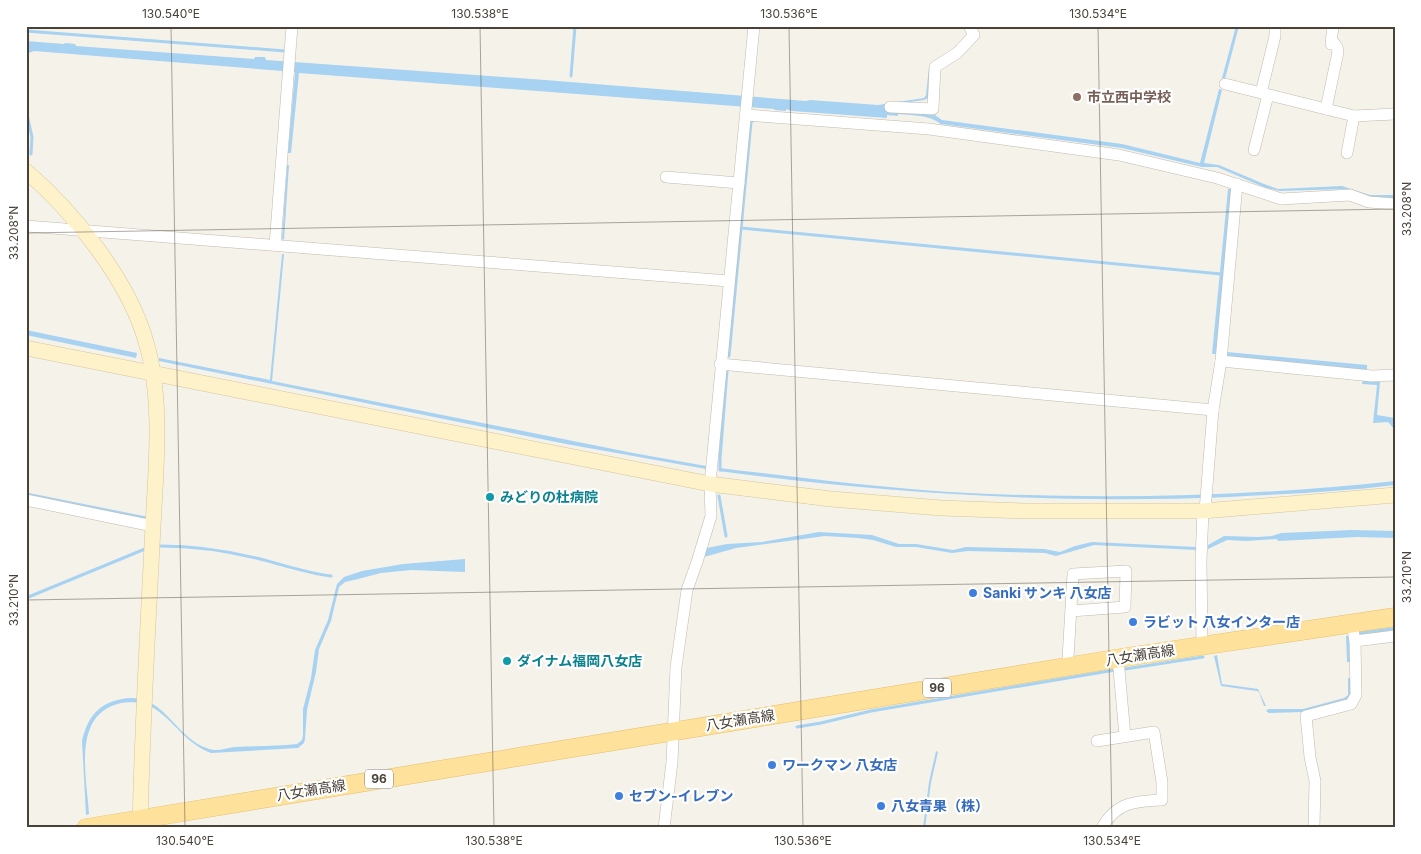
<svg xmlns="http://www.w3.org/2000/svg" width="1421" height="854" font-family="Inter,'Noto Sans JP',sans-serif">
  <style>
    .water { fill: #a8d2f1 }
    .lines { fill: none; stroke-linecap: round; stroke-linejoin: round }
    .stream { stroke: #a8d2f1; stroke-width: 3 }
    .street-casing { stroke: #c1baad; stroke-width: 12 }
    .secondary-casing { stroke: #d4c69a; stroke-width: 16 }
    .primary-casing { stroke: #e4bf69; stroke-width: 19 }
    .street { stroke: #fff; stroke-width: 11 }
    .secondary { stroke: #fef2cb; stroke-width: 15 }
    .primary { stroke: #fee29b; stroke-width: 18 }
    .ticks { fill: none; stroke: #494238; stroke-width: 1; stroke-opacity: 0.45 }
    .education-dot { fill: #8d6e63; stroke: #fff; stroke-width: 2 }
    .culture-dot { fill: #0f9aa8; stroke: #fff; stroke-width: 2 }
    .shop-dot { fill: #3f7fe0; stroke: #fff; stroke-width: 2 }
    .labels { text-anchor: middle; stroke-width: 4.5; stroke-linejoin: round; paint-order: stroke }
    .shield { fill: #fff; stroke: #807b74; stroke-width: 1 }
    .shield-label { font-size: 12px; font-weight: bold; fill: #494238 }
    .education-label { font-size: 14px; font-weight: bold; fill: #785e54; stroke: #fff; text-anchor: start }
    .culture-label { font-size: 14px; font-weight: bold; fill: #0d838f; stroke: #fff; text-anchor: start }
    .shop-label { font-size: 14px; font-weight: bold; fill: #366cbe; stroke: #fff; text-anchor: start }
    .street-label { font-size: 14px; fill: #494238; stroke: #fff }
    .neatline { fill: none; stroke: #494238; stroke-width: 2 }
    .ticks-label { font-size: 12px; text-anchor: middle; fill: #494238 }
  </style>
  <rect width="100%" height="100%" fill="#f5f2ea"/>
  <!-- water -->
  <g class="water">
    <polygon points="1236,26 1239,26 1225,79 1222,78"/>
    <path d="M968 35 970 36 955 52 936 62 931 68 928 98 924 100 889 105 888 109 932 113 942 120 1122 144 1200 163 1219 89 1222 90 1204 163 1219 165 1264 184 1278 189 1342 186 1370 195H1395V198L1366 197 1347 189 1280 191 1266 188 1217 167H1202L1122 148 941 124C927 114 915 116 898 114V116L887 115V118L792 111 786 109V111L775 110 774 109 299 73 291 153H288L295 72 34 51 26 54V41L64 44 65 43 75 44 76 46 254 59 255 57H265L266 60 545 80 806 101 810 100 878 105 924 98 926 95 929 67 935 60 954 49Z"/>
    <polygon points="287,165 289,165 284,240 282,239"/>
    <polygon points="1228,189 1231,189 1216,354 1212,354"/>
    <polygon points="282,254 284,254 272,381 633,453 706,466 706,469 566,444 159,361 159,358 270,380"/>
    <polygon points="26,330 137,353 136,358 26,335"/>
    <polygon points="1227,352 1367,365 1367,370 1227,356"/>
    <polygon points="1363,380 1380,382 1377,415 1395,418 1395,430 1388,422 1373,423 1377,385 1362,384"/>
    <path d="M719 468C796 477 872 487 949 492 1098 500 1247 497 1395 481V485C1340 492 1284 494 1229 497 1057 504 889 494 719 471Z"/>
    <polygon points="1352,530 1395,531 1395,538 1357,537 1278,541 1277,539 1247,541 1227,540 1208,549 1208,545 1224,536 1258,537 1272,536 1281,533"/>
    <polygon points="819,532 872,535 899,544 916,544 953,550 966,547 1044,549 1060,552 1075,546 1092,542 1196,547 1196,550 1094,545 1056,556 1045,553 968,551 952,553 916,547 896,547 873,540 858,538 825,536 736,548 704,557 707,548 727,544 762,542"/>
    <path d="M465 559V572L411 570 381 573 358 579 345 582 339 587 331 621 319 649 316 672 307 710 305 739 304 743 298 748 211 753C187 744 177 725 158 711 147 703 134 701 121 703 71 714 87 777 89 814L86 815 82 741C86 724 93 709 111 702 163 683 171 737 209 749 218 752 226 748 235 747 256 746 277 746 297 744L302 740 303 735V709L311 678 315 650 328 620 337 584 344 577 362 571 403 564Z"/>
    <polygon points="1395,627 1395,630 1349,637 1350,662 1347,662 1346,636 1358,632"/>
    <polygon points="1217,655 1222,684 1258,689 1266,706 1264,706 1259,692 1257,691 1221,686 1214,656"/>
    <polygon points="1348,678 1351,678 1351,694 1347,700 1302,712 1269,713 1266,711 1268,709 1303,709 1344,698 1348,695"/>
    <polygon points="936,751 938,752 931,783 925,828 923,828 929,782"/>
  </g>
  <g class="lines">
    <!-- stream -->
    <g class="stream">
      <polyline points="26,31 285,51"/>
      <polyline points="571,76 575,26"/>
      <polyline points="26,110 32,137 31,154"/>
      <polyline points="741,228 1221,274"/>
      <polyline points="729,356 751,122 754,120"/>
      <polyline points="722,470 720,470 720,459 727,371 729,369"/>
      <polyline points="26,494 146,518"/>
      <polyline points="719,496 726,536"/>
      <path d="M161 546C194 546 228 551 260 559 284 565 306 573 331 576"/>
      <polyline points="26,598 145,549"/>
      <polyline points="1125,669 1203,657"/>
      <polyline points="797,727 821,723 871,711 1115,670"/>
    </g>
    <defs>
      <g id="street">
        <polyline points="1331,44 1333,26"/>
        <polyline points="1225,84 1354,116 1395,114"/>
        <polyline points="1261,93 1275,36 1275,26"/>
        <polyline points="890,107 933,109 935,67 957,53 974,35 969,26"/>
        <polyline points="1326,109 1338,52 1337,47 1331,39"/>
        <polyline points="746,115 929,129 1119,155 1217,178 1281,199 1350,195 1369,202 1395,204"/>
        <polyline points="1254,150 1268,95"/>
        <polyline points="1347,153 1354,116"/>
        <polyline points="666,177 739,183"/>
        <polyline points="26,226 729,281"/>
        <polyline points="275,245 292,26"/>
        <polyline points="1221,361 1372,376 1395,375"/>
        <polyline points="720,364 1213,410"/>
        <polyline points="26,500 153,526"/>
        <polyline points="1205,511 1213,410 1221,361 1237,184"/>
        <polyline points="1355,641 1395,636"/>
        <polyline points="1202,645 1201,561 1203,511"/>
        <polyline points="1118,659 1125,736"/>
        <polyline points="1068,667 1068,658 1073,574 1126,571 1125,607 1071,611"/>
        <path d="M1097 741 1154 732 1162 782V800C1136 801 1116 802 1102 828"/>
        <polyline points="664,828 672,762 676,667 687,590 697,562 711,516 710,484 754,26"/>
        <polyline points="1314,828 1315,781 1310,757 1306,716 1351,704 1356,695 1355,641 1352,624"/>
      </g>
      <g id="secondary">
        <path d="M26 171C74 212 129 281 146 342 163 398 156 468 153 526 148 626 142 727 140 828"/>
        <polyline points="26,348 710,484 831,499 941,508 1026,511 1203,511 1395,495"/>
      </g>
      <polyline id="primary" points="86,828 1120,658 1395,617"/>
    </defs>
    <!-- street casing -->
    <use href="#street" class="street-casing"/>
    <!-- secondary casing -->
    <use href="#secondary" class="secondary-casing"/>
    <!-- primary casing -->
    <use href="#primary" class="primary-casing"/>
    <!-- street -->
    <use href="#street" class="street"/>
    <!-- secondary -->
    <use href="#secondary" class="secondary"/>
    <!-- primary -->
    <use href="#primary" class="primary"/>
  </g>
  <!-- ticks -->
  <path class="ticks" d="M171 26 185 828M480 26 494 828M789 26 803 828M1098 26 1112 828M26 233 1395 209M26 600 1395 577"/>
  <!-- markers -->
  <circle class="education-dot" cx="1077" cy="97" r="5"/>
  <g class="culture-dot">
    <circle cx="490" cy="497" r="5"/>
    <circle cx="507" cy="661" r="5"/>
  </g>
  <g class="shop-dot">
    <circle cx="973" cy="593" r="5"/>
    <circle cx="1133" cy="622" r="5"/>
    <circle cx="772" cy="765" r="5"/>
    <circle cx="619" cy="796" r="5"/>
    <circle cx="881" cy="806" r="5"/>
  </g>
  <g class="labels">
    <!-- shield labels -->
    <g class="shield">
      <rect x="923" y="678.5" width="28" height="19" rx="4"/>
      <rect x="365" y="769.5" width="28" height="19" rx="4"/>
    </g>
    <g class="shield-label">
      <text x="937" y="692">96</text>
      <text x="379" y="783">96</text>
    </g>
    <!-- education labels -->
    <g class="education-label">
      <text x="1087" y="102">市立西中学校</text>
    </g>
    <!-- culture labels -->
    <g class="culture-label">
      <text x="500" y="502">みどりの杜病院</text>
      <text x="517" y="666">ダイナム福岡八女店</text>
    </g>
    <!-- shop labels -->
    <g class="shop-label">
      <text x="983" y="598">Sanki サンキ 八女店</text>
      <text x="1143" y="627">ラビット 八女インター店</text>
      <text x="782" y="770">ワークマン 八女店</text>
      <text x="629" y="801">セブン-イレブン</text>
      <text x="891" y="811">八女青果（株）</text>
    </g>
    <!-- street labels -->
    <g class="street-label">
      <text transform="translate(1140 655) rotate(-9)" y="5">八女瀬高線</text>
      <text transform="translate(740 720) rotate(-9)" y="5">八女瀬高線</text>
      <text transform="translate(311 790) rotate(-9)" y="5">八女瀬高線</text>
    </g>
  </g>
  <!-- border -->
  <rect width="1421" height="854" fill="none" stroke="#ffffff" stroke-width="55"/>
  <rect x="28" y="28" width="1366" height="798" class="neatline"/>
  <g class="ticks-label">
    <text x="171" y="18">130.540°E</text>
    <text x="480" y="18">130.538°E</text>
    <text x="789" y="18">130.536°E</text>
    <text x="1098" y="18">130.534°E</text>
    <text transform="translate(1407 209) rotate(-90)" y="4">33.208°N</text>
    <text transform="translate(14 233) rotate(-90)" y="4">33.208°N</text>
    <text transform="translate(1407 577) rotate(-90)" y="4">33.210°N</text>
    <text transform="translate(14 600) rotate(-90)" y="4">33.210°N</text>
    <text x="185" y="845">130.540°E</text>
    <text x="494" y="845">130.538°E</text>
    <text x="803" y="845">130.536°E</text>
    <text x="1112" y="845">130.534°E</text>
  </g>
</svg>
